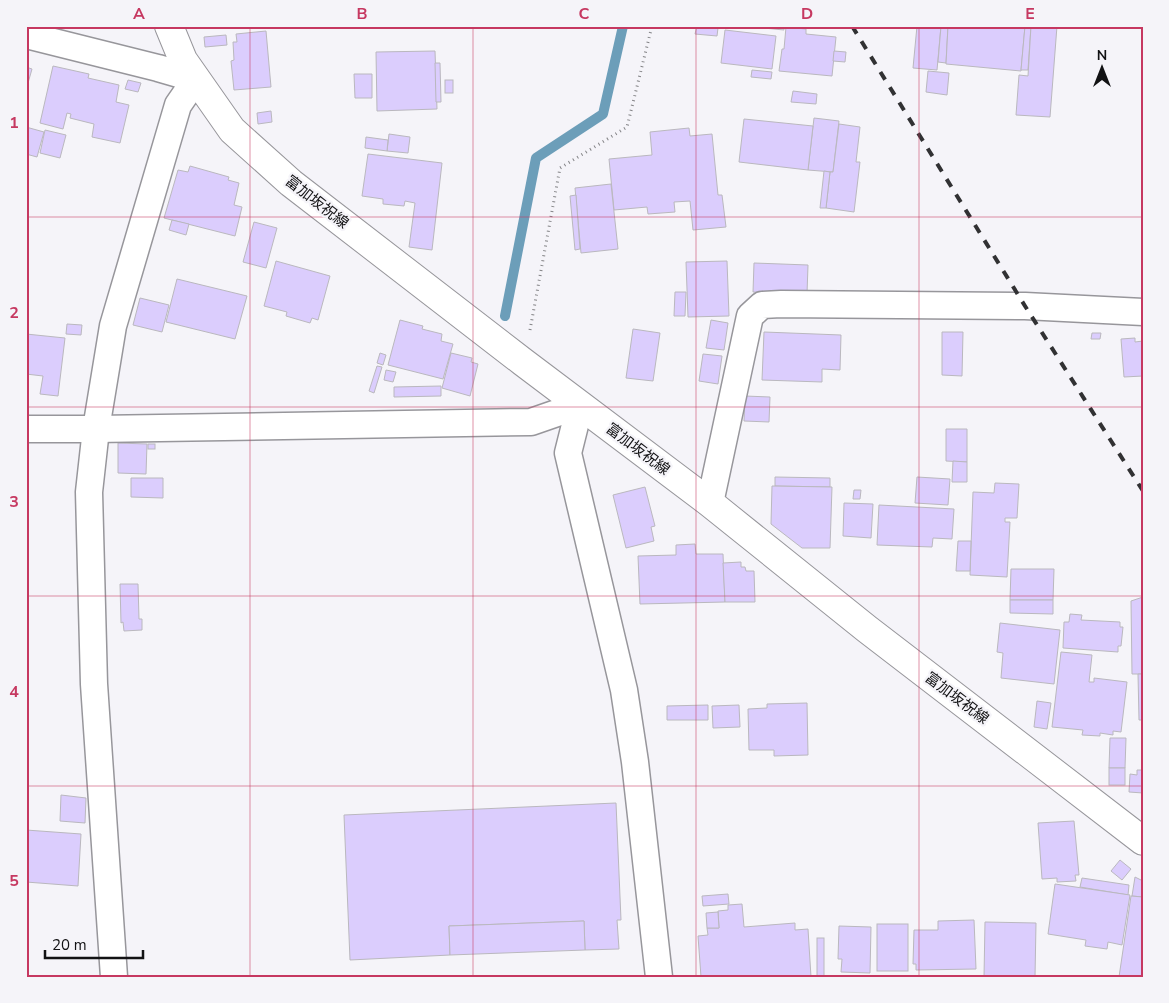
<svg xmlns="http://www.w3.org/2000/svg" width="1169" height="1003" font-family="'Nunito Sans','Noto Sans JP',sans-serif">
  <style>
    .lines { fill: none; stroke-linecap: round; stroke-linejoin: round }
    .stream { stroke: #6c9eb9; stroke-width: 10 }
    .building { fill: #dbcdfd; stroke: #bab8be }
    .minor-casing { stroke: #97969b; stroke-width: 29 }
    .secondary-casing { stroke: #97969b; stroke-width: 30 }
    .path { stroke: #848487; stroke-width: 3; stroke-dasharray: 1 4; stroke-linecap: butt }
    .minor { stroke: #fff; stroke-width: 26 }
    .secondary { stroke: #fff; stroke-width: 28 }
    .rail { stroke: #313133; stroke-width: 4; stroke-dasharray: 9 9; stroke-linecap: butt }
    .grid { fill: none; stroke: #c63861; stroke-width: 1; stroke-opacity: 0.55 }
    .labels { text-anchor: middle; stroke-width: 4.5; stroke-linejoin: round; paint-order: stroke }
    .street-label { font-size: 15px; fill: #121214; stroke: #f5f4f9 }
    .neatline { fill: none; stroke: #c63861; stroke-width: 2 }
    .grid-label { font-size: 16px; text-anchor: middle; font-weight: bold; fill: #c63861 }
  </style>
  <rect width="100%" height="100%" fill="#f5f4f9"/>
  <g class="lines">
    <!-- stream -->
    <polyline class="stream" points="505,316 536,158 603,114 623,26"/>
  </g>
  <!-- building -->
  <g class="building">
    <polygon points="697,26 718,28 717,36 695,34"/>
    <polygon points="743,26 784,26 784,30"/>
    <polygon points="917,26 941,26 937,70 913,68"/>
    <polygon points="941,26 948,26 946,63 938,62"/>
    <polygon points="948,26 1025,26 1021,71 946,64"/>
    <polygon points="1025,26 1031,26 1028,70 1021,70"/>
    <polygon points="1031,26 1057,26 1050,117 1016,115 1019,75 1028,76"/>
    <polygon points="786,27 806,29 806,34 836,37 832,76 779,71 782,49 784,49"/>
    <polygon points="725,30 776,36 772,69 721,63"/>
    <polygon points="266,31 271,87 234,90 231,61 234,60 233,42 237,42 236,34"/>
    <polygon points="226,35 227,45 205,47 204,37"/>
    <polygon points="435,51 437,109 377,111 376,52"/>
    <polygon points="834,51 846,52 845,62 833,61"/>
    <polygon points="435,63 440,63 441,102 436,102"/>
    <polygon points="53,66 89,74 88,78 119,85 116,102 129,105 120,143 92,137 94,124 70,118 71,114 67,113 63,129 40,123"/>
    <polygon points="26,67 32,69 26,90"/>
    <polygon points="752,70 772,72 771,79 751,77"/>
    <polygon points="928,71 949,73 947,95 926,92"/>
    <polygon points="354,74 372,74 372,98 355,98"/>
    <polygon points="128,80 141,83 138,92 125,89"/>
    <rect x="445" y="80" width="8" height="13"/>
    <polygon points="793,91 817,94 816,104 791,102"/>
    <polygon points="271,111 272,122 258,124 257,113"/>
    <polygon points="814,118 839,121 833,172 808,170"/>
    <polygon points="744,119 813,126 808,170 739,162"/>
    <polygon points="839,124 860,127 856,162 860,162 854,212 826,208 830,172 833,172"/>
    <polygon points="26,127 44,132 37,157 26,154"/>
    <polygon points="689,128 690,136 712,134 718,195 722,195 726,227 693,230 690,201 674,202 675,212 648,214 647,207 614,210 609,159 652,155 650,132"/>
    <polygon points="45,130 66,135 60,158 40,153"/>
    <polygon points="389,134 410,137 408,153 387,151"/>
    <polygon points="366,137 388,140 387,151 365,148"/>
    <polygon points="368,154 442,163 432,250 409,247 415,203 405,201 404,206 383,204 383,199 362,196"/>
    <polygon points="190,166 229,177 228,180 239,183 234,205 242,207 235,236 164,218 178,170 188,172"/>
    <polygon points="824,171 830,172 826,208 820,208"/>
    <polygon points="611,184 618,249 581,253 575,188"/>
    <polygon points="576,195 580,249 575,250 570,196"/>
    <polygon points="172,220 189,224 186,235 169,230"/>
    <polygon points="254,222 277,228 266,268 243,262"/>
    <polygon points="276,261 330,276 318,320 312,318 310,323 286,316 287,312 264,306"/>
    <polygon points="727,261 729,316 688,317 686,262"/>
    <polygon points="754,263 808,265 807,294 753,292"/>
    <polygon points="177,279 247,296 235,339 166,322"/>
    <polygon points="675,292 686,292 685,316 674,316"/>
    <polygon points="140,298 169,305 162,332 133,325"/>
    <polygon points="400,320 423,326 422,329 442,334 441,341 453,344 443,379 388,365"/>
    <polygon points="711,320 728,323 724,350 706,348"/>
    <polygon points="67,324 82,325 81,335 66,334"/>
    <polygon points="633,329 660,333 653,381 626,378"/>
    <polygon points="764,332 841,335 840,370 822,369 822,382 762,380"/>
    <polygon points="942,332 963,332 962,376 942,375"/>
    <polygon points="1092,333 1101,333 1100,339 1091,339"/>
    <polygon points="26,334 65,338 58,396 40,394 43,376 26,374"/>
    <polygon points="1135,338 1135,342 1143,341 1143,376 1124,377 1121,339"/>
    <polygon points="380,353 386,355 383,365 377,363"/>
    <polygon points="451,353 472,358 471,362 478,364 470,396 442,388"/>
    <polygon points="703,354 722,356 718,384 699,381"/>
    <polygon points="377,366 382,367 374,393 369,391"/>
    <polygon points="386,370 396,372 393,382 384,380"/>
    <polygon points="441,386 441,396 394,397 394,387"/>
    <polygon points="745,396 770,397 769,422 744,421"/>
    <polygon points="946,429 967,429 967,462 946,461"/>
    <polygon points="118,443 147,444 146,474 118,473"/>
    <rect x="148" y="444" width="7" height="5"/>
    <polygon points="26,448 28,448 27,481 26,481"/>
    <polygon points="953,461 967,462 967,482 952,482"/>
    <polygon points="775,477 830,478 830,487 775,486"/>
    <polygon points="917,477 950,479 948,505 915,503"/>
    <polygon points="131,478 163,478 163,498 131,497"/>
    <polygon points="995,483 1019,484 1017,518 1005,518 1005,522 1010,522 1007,577 970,575 973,492 994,493"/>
    <polygon points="772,486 832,487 830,548 802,548 771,524"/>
    <polygon points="645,487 655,526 651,527 654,541 626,548 613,495"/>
    <polygon points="854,490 861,490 860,499 853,499"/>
    <polygon points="844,503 873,504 871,538 843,536"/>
    <polygon points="879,505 954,509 952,539 933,538 932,547 877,545"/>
    <polygon points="958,541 971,541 970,571 956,571"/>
    <polygon points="695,544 696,554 723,554 725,602 640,604 638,556 676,555 676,545"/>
    <polygon points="741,562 741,567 745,567 746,571 754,571 755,602 725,602 723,563"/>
    <polygon points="1011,569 1054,569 1053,600 1010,600"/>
    <polygon points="120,584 138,584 139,619 142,619 142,630 124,631 123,622 121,623"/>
    <polygon points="1143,597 1143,674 1132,674 1131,601"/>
    <polygon points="1010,600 1053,600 1053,614 1010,613"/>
    <polygon points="1070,614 1082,615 1081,620 1120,622 1120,627 1123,627 1121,646 1118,646 1118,652 1063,648 1064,622 1069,622"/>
    <polygon points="1000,623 1060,630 1054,684 1001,678 1003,653 997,652"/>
    <polygon points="1061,652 1092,655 1089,682 1094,682 1094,678 1127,682 1121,732 1113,731 1113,735 1100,733 1100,736 1082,735 1083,730 1052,727"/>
    <polygon points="1138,674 1143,674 1143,720 1139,720"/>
    <polygon points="1037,701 1051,703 1047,729 1034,727"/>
    <polygon points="807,703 808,755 774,756 774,750 749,750 748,709 767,708 767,704"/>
    <polygon points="708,705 708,720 667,720 667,706"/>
    <polygon points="739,705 740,727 713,728 712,706"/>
    <polygon points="1110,738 1126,738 1125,768 1109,768"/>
    <rect x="1109" y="768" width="16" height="17"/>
    <polygon points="1137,770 1143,770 1143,793 1129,792 1130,774 1137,775"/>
    <polygon points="61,795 86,798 85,823 60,821"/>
    <polygon points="616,803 621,920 617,920 619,949 585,950 584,921 449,926 450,955 350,960 344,815"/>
    <polygon points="1074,821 1079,875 1075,875 1076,881 1057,882 1057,878 1042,879 1038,823"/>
    <polygon points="26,830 81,834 78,886 26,882"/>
    <polygon points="1120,860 1131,869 1122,880 1111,871"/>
    <polygon points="1135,877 1143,881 1143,897 1132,896"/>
    <polygon points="1082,878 1129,885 1128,895 1080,887"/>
    <polygon points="1055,884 1130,895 1122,945 1108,942 1107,949 1085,946 1086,940 1048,934"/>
    <polygon points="728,894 729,904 703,906 702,896"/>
    <polygon points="1131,896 1143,897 1143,977 1119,977"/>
    <polygon points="742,904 744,927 795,923 795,930 808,929 811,977 701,977 698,936 708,935 707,928 719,928 718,911 728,910 728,905"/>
    <polygon points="718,912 719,928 707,928 706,913"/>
    <polygon points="974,920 976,969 916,970 916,964 913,964 914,930 938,930 938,921"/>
    <polygon points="584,921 585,950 450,955 449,926"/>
    <polygon points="985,922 1036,923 1035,977 984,977"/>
    <rect x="877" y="924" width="31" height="47"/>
    <polygon points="839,926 871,927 870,973 841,972 842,959 838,959"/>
    <rect x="817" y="938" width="7" height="39"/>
  </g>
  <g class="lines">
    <defs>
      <g id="minor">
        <polyline points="26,35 158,68 196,79 178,105 113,326 96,429 89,492 94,684 114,977"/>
        <polyline points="580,405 568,453 624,690 635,762 659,977"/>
        <polyline points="26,429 96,429 531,422 580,405"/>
        <polyline points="710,503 750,316 762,305 781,304 1025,306 1143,312"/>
      </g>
      <polyline id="secondary" points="169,26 183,60 232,130 291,183 523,362 710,503 867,629 1143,841"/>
    </defs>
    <!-- minor casing -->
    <use href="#minor" class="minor-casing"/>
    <!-- secondary casing -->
    <use href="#secondary" class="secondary-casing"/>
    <!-- path -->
    <polyline class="path" points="530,330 560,168 627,127 652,26"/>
    <!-- minor -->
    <use href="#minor" class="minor"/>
    <!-- secondary -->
    <use href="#secondary" class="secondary"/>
    <!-- rail -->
    <polyline class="rail" points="852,26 1025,306 1143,491"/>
  </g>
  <!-- grid -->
  <path class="grid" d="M250 26V977M473 26V977M696 26V977M919 26V977M26 217H1143M26 407H1143M26 596H1143M26 786H1143"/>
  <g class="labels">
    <!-- street labels -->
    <g class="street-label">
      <text transform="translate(317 202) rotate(38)" y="5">富加坂祝線</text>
      <text transform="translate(638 449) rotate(37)" y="5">富加坂祝線</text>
      <text transform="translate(957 698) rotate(37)" y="5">富加坂祝線</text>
    </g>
  </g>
  <!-- border -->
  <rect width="1169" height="1003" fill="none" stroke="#f5f4f9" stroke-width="55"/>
  <!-- north arrow -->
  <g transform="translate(1102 68)" stroke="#f5f4f9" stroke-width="4" paint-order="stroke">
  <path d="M0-4L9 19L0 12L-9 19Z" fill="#121214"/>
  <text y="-8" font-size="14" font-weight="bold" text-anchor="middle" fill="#121214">N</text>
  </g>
  <!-- scale -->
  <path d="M45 950v8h98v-8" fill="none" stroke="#121214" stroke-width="2.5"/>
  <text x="52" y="950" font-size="15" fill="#121214" stroke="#f5f4f9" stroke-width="4" paint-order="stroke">20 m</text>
  <rect x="28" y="28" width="1114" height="948" class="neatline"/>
  <g class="grid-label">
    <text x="139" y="19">A</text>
    <text x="362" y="19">B</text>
    <text x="584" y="19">C</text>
    <text x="807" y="19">D</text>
    <text x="1030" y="19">E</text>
    <text x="14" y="128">1</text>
    <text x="14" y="318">2</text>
    <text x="14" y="507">3</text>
    <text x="14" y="697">4</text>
    <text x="14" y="886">5</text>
  </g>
</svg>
